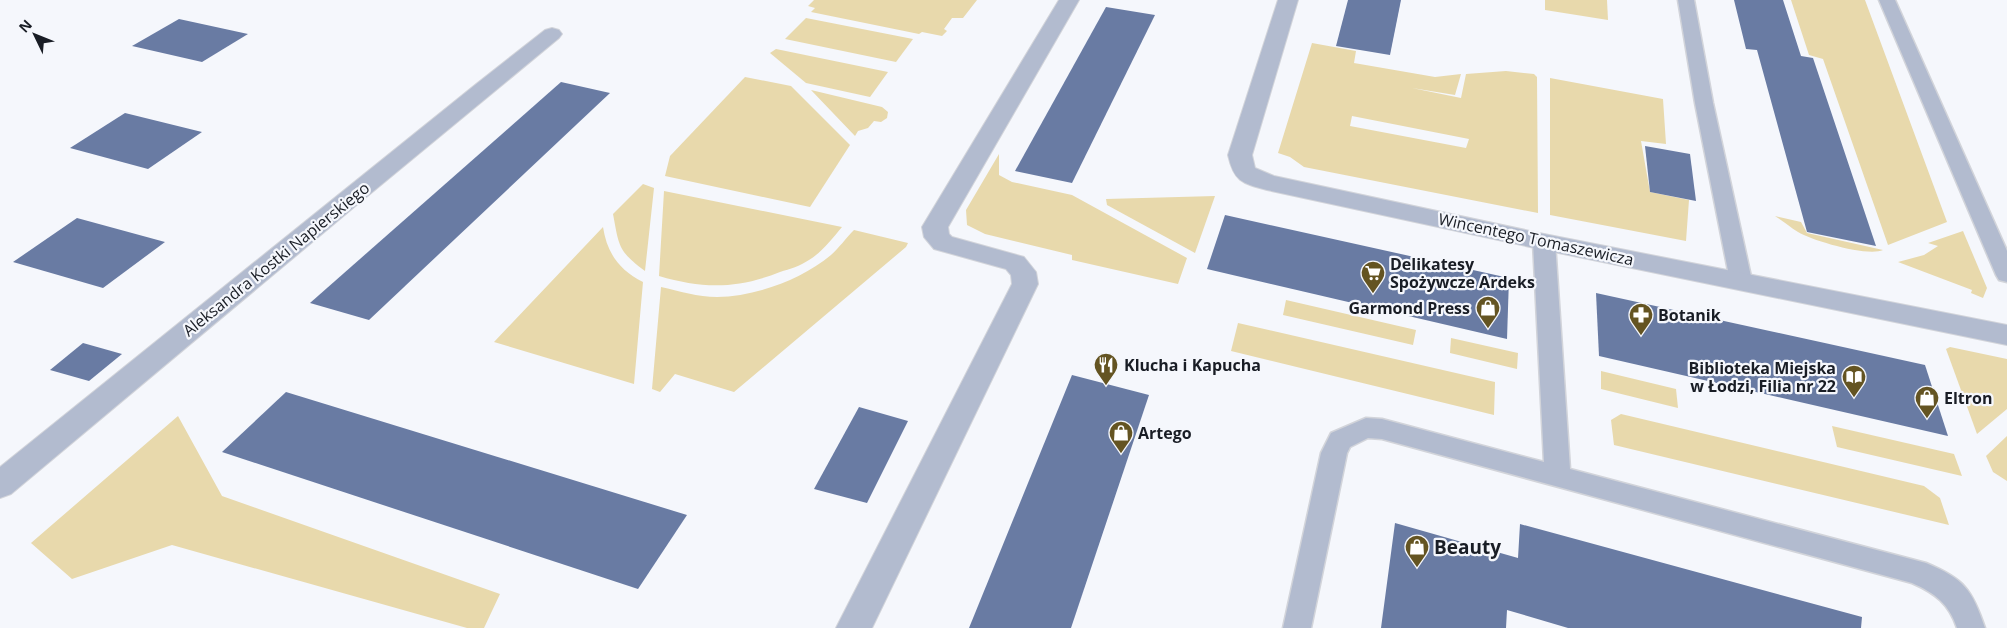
<svg xmlns="http://www.w3.org/2000/svg" width="2007" height="628" font-family="'Open Sans',sans-serif">
  <style>
    .green { fill: #e8d9ac; fill-rule: evenodd }
    .building { fill: #697ba3 }
    .lines { fill: none; stroke-linecap: round; stroke-linejoin: round }
    .lane-casing { stroke: #d2d4da; stroke-width: 3 }
    .street-casing { stroke: #d2d4da; stroke-width: 2 }
    .lane { fill: #b2bbcf; fill-rule: evenodd }
    .street { fill: #b2bbcf; fill-rule: evenodd }
    .labels { text-anchor: middle; stroke-width: 4.5; stroke-linejoin: round; paint-order: stroke }
    .street-label { font-size: 16px; fill: #191d25; stroke: #f5f7fc }
    .poi-label { font-size: 16px; font-weight: bold; fill: #191d25; stroke: #f5f7fc; text-anchor: start }
    .near-poi-label { font-size: 19px; font-weight: bold; fill: #191d25; stroke: #f5f7fc; text-anchor: start }
  </style>
  <rect width="100%" height="100%" fill="#f5f7fc"/>
  <!-- green -->
  <g class="green">
    <polygon points="814,0 977,0 963,18 952,18 944,29 947,31 942,36 922,32 919,34 811,12 815,8 808,6"/>
    <polygon points="1545,0 1607,0 1608,20 1545,10"/>
    <polygon points="1791,0 1865,0 1947,222 1888,245 1823,59 1809,55"/>
    <polygon points="806,18 913,39 896,62 785,39"/>
    <path d="M1312 43 1356 51 1354 63 1435 77 1461 74 1455 95 1412 88 1461 98 1466 74 1506 71 1534 74 1537 77 1538 213 1304 167 1290 157 1278 153ZM1352 116 1469 139 1466 148 1350 126Z"/>
    <polygon points="776,49 888,72 870,97 806,83 770,53"/>
    <polygon points="745,77 791,86 850,145 810,207 665,176 670,156"/>
    <polygon points="1550,78 1663,99 1666,144 1641,141 1650,192 1689,200 1686,241 1550,215"/>
    <polygon points="811,90 882,107 888,112 887,118 881,122 874,121 868,128 858,131 855,136"/>
    <polygon points="999,154 999,175 1012,182 1072,195 1187,258 1178,284 1072,260 1072,255 985,234 967,225 966,210"/>
    <path d="M643 184 654 188 645 271C618 251 619 246 613 214Z"/>
    <path d="M664 191 842 227C832 239 822 252 809 260 800 266 790 269 780 272 737 289 703 289 659 276Z"/>
    <polygon points="1215,196 1195,253 1107,205 1106,199"/>
    <path d="M1775 216 1801 222 1807 233 1883 250C1868 257 1813 241 1798 232 1790 227 1783 221 1775 216Z"/>
    <path d="M603 227C607 253 619 270 643 282L634 384 494 342Z"/>
    <path d="M854 230 908 243 906 247 734 392 675 374 660 392 652 389 661 287C679 291 698 297 717 297 756 296 801 280 831 255 839 248 846 238 854 230Z"/>
    <polygon points="1963,231 1987,288 1983,298 1971,293 1972,290 1898,262 1924,255 1938,246 1928,243"/>
    <polygon points="1286,300 1416,330 1413,345 1283,315"/>
    <polygon points="1238,323 1495,382 1494,415 1231,351"/>
    <polygon points="1451,338 1518,353 1517,369 1450,353"/>
    <polygon points="1950,347 2007,359 2007,409 1977,434 1946,349"/>
    <polygon points="1601,371 1676,389 1678,408 1601,389"/>
    <polygon points="1621,414 1924,486 1940,498 1949,525 1614,445 1611,420"/>
    <polygon points="178,416 222,496 500,594 484,628 467,628 172,545 72,579 31,543"/>
    <polygon points="1832,426 1954,454 1962,476 1837,447"/>
    <polygon points="2007,436 2007,481 1993,472 1986,456"/>
  </g>
  <!-- building -->
  <g class="building">
    <polygon points="1348,0 1401,0 1390,55 1336,46"/>
    <polygon points="1734,0 1783,0 1801,56 1813,58 1876,246 1807,232 1757,50 1746,49"/>
    <polygon points="1106,7 1155,15 1072,183 1015,171"/>
    <polygon points="179,19 248,34 202,62 132,46"/>
    <polygon points="561,82 610,93 369,320 310,303"/>
    <polygon points="125,113 202,132 148,169 70,148"/>
    <polygon points="1645,146 1690,154 1696,201 1650,192"/>
    <polygon points="1225,215 1509,278 1507,339 1207,269"/>
    <polygon points="77,218 165,242 103,288 13,262"/>
    <polygon points="1596,293 1925,365 1948,436 1599,356"/>
    <polygon points="83,343 122,354 89,381 50,370"/>
    <polygon points="1072,375 1149,395 1071,628 969,628"/>
    <polygon points="286,392 687,515 638,589 222,452"/>
    <polygon points="859,407 908,421 867,503 814,489"/>
    <polygon points="1395,523 1518,558 1520,524 1862,617 1861,628 1568,628 1507,610 1506,628 1381,628"/>
  </g>
  <g class="lines">
    <defs>
      <g id="lane">
        <polygon points="1678,0 1694,0 1713,103 1752,281 1749,286 1741,288 1733,286 1730,281 1695,103"/>
        <polygon points="1879,0 1895,0 2007,251 2007,282 1999,280 1996,275"/>
        <path d="M1544 235 1551 237 1555 242 1570 469 1926 563C1964 579 1972 589 1985 628H1957C1949 604 1935 593 1912 583L1382 439 1368 438 1350 447 1347 453 1311 628H1283L1321 453 1331 433 1366 418 1382 419 1544 462 1533 242 1537 237Z"/>
      </g>
      <g id="street">
        <polygon points="1059,0 1079,0 948,227 949,234 952,237 1024,257 1036,272 1038,284 872,628 836,628 1012,284 1011,275 1006,269 934,249 924,237 922,227"/>
        <path d="M1278 0H1298L1252 155 1255 168 1274 176 1544 234 2007 325V345L1544 250 1267 190C1241 183 1234 181 1228 155Z"/>
        <polygon points="552,28 559,30 562,34 559,38 353,208 11,494 0,498 0,467 475,85 545,30"/>
      </g>
    </defs>
    <!-- lane casing -->
    <use href="#lane" class="lane-casing"/>
    <!-- street casing -->
    <use href="#street" class="street-casing"/>
    <!-- lane -->
    <use href="#lane" class="lane"/>
    <!-- street -->
    <use href="#street" class="street"/>
  </g>
  <!-- icons -->
  <defs>
    <symbol id="supermarket-pin" viewBox="-11 -11 22 30"><path d="M0 17L-7.5 6A9.5 9.5 0 1 1 7.5 6Z" fill="#645422" stroke="#f5f7fc"/><path d="M-6-5.5h2.5l.6 2H6L4.5 2H-2.5L-4.4-4H-6ZM-1.5 3.2a1.3 1.3 0 1 0 .1 0ZM3 3.2a1.3 1.3 0 1 0 .1 0Z" fill="#fff"/></symbol>
    <symbol id="shop-pin" viewBox="-11 -11 22 30"><path d="M0 17L-7.5 6A9.5 9.5 0 1 1 7.5 6Z" fill="#645422" stroke="#f5f7fc"/><path d="M-5-2.5h2.3a2.7 3.5 0 0 1 5.4 0H5L5.5 6h-11ZM-1.5-2.5h3a1.5 2.3 0 0 0-3 0Z" fill="#fff"/></symbol>
    <symbol id="pharmacy-pin" viewBox="-11 -11 22 30"><path d="M0 17L-7.5 6A9.5 9.5 0 1 1 7.5 6Z" fill="#645422" stroke="#f5f7fc"/><path d="M-2-6h4v4h4v4h-4v4h-4v-4h-4v-4h4Z" fill="#fff"/></symbol>
    <symbol id="restaurant-pin" viewBox="-11 -11 22 30"><path d="M0 17L-7.5 6A9.5 9.5 0 1 1 7.5 6Z" fill="#645422" stroke="#f5f7fc"/><path d="M-5-6h1v4h1v-4h1v4h1v-4h1v5L-1.5 .5V6h-2V.5L-5-1ZM5-6V6H3V1.5H1.5Q1.5-4 5-6Z" fill="#fff"/></symbol>
    <symbol id="library-pin" viewBox="-11 -11 22 30"><path d="M0 17L-7.5 6A9.5 9.5 0 1 1 7.5 6Z" fill="#645422" stroke="#f5f7fc"/><path d="M-6-4Q-3-5.5-.7-3.5V5Q-3 3-6 4ZM6-4Q3-5.5 .7-3.5V5Q3 3 6 4Z" fill="#fff"/></symbol>
  </defs>
  <g fill-rule="evenodd">
    <use href="#supermarket-pin" x="1359" y="259" width="28" height="38"/>
    <use href="#shop-pin" x="1474" y="294" width="28" height="38"/>
    <use href="#pharmacy-pin" x="1627" y="301" width="28" height="38"/>
    <use href="#restaurant-pin" x="1092" y="351" width="28" height="38"/>
    <use href="#library-pin" x="1840" y="363" width="28" height="38"/>
    <use href="#shop-pin" x="1913" y="384" width="28" height="38"/>
    <use href="#shop-pin" x="1107" y="419" width="28" height="38"/>
    <use href="#shop-pin" x="1403" y="533" width="28" height="38"/>
  </g>
  <g class="labels">
    <!-- street labels -->
    <g class="street-label">
      <text transform="translate(1536 239) rotate(12)" y="6">Wincentego Tomaszewicza</text>
      <text transform="translate(276 259) rotate(-39)" y="6">Aleksandra Kostki Napierskiego</text>
    </g>
    <!-- poi labels -->
    <g class="poi-label">
      <text x="1390" y="270">Delikatesy<tspan x="1390" dy="18">Spożywcze Ardeks</tspan></text>
      <text x="1470" y="314" text-anchor="end">Garmond Press</text>
      <text x="1658" y="321">Botanik</text>
      <text x="1124" y="371">Klucha i Kapucha</text>
      <text x="1836" y="374" text-anchor="end">Biblioteka Miejska<tspan x="1836" dy="18">w Łodzi, Filia nr 22</tspan></text>
      <text x="1944" y="404">Eltron</text>
      <text x="1138" y="439">Artego</text>
    </g>
    <!-- near-poi labels -->
    <g class="near-poi-label">
      <text x="1434" y="554">Beauty</text>
    </g>
  </g>
  <!-- north arrow -->
  <g transform="translate(35 35) rotate(313)" stroke="#f5f7fc" stroke-width="4" paint-order="stroke">
  <path d="M0-4L9 19L0 12L-9 19Z" fill="#191d25"/>
  <text y="-8" font-size="14" font-weight="bold" text-anchor="middle" fill="#191d25">N</text>
  </g>
</svg>
